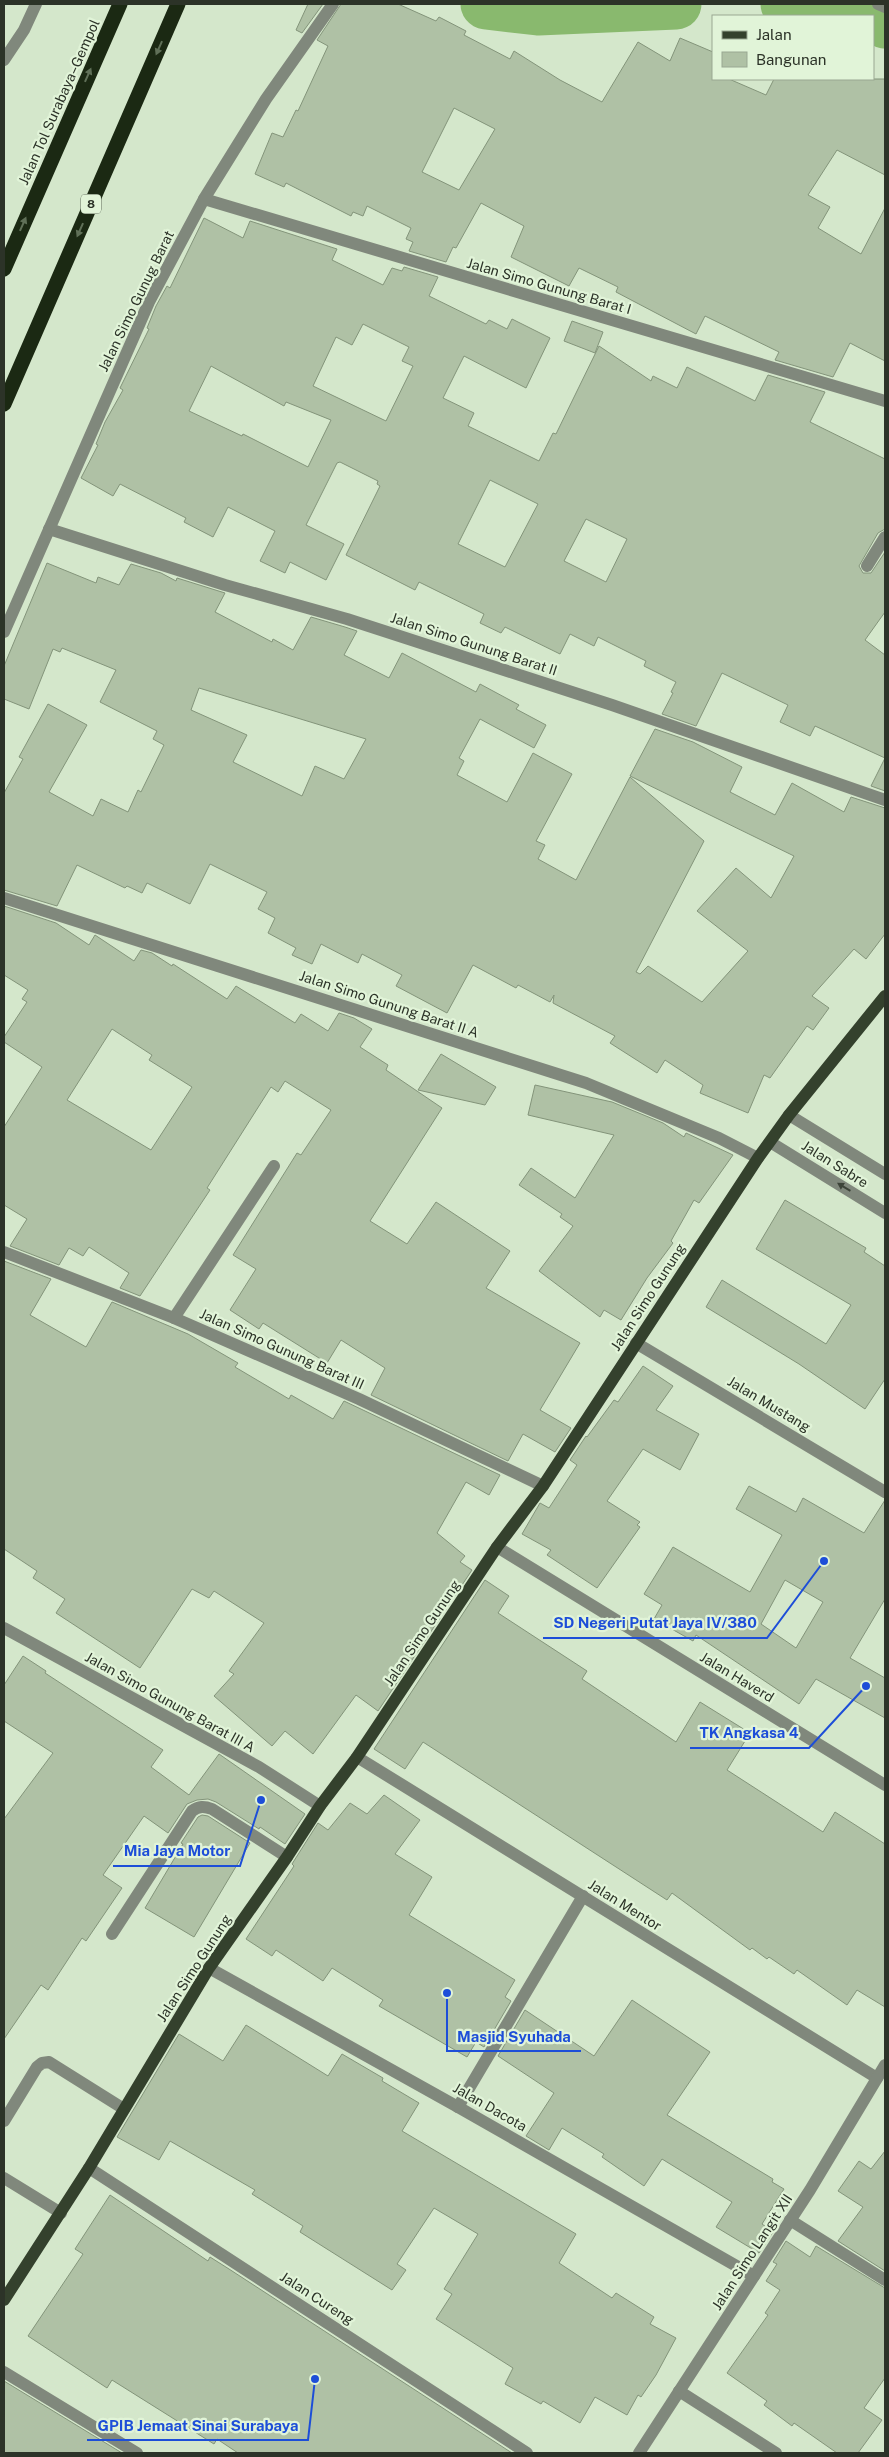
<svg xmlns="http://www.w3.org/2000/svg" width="889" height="2457" font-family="'Public Sans',sans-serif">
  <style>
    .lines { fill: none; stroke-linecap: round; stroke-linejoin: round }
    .river { stroke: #89b96e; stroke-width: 51 }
    .building { fill: #afc1a5; stroke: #83947a; fill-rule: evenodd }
    .minor { stroke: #80887c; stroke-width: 12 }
    .major { stroke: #34412d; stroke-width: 12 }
    .highway { stroke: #1b2913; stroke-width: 15 }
    .oneway { fill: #607058 }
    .oneway2 { fill: #3d4439 }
    .labels { text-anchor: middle; stroke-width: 4.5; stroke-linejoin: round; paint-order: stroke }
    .shield { fill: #e1f4d8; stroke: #626d5d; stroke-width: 1 }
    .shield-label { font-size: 12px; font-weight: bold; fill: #2c3328 }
    .street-label { font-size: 14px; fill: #2c3328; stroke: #e1f4d8 }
    .leader { fill: none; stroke: #1d4ed8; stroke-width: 2 }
    .callout-dot { fill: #1d4ed8; stroke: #e1f4d8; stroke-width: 2 }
    .callout-label { font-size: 15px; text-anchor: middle; font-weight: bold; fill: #1d4ed8; stroke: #e1f4d8; stroke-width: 4.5; stroke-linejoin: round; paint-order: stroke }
  </style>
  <rect width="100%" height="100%" fill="#d4e7cb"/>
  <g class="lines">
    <!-- river -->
    <g class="river">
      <polyline points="486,4 538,10 676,4"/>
      <polyline points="786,4 864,10 885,23"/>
    </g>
  </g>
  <!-- building -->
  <g class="building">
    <polygon points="308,4 323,4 302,33 296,30"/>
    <path d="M341 4H398L436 21 439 17 466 31 464 35 510 59 514 51 560 80 602 102 638 42 670 61 680 38 713 52V79H729L766 95 774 79H885V175L837 150 808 195 830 207 818 228 861 254 885 208V361L850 343 833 377 775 360 779 352 705 316 696 334 616 292 618 287 579 268 569 286 511 257 524 226 481 203 456 248 453 247 446 262 409 251 413 242 406 239 411 228 367 206 363 216 353 212 351 216 286 183 284 187 255 174 272 133 283 137 296 110 298 111 328 46 317 40ZM454 108 495 129 459 190 422 172Z"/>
    <path d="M204 218 243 238 250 221 337 249 332 260 383 285 392 268 402 271 404 267 438 277 429 296 486 324 489 320 507 329 512 319 550 338 526 388 464 356 443 398 474 413 468 426 539 461 553 433 556 434 599 346 651 381 653 376 677 388 687 367 755 401 768 375 825 392 810 422 885 459V529L878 533 859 566 863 573H871L885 552V612L865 640 885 655V791L871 786 885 758 815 726 810 736 780 722 788 705 722 673 696 726 662 714 673 693 671 692 676 682 644 666 646 661 598 637 594 646 570 634 560 654 505 627 501 633 480 623 484 614 419 582 415 590 346 555 380 486 377 484 378 481 340 462 337 463 306 525 344 544 326 580 290 562 285 573 260 561 275 531 228 507 213 537 184 522 186 518 120 484 113 496 81 478 98 445 96 444 105 422 123 390 120 388 149 329 147 328 156 306 167 286 170 288ZM363 324 409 347 402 361 413 366 386 421 313 386 336 337 352 345ZM211 366 284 406 286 402 331 420 308 467 243 434 242 436 189 411ZM490 480 538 504 505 567 458 544ZM586 519 627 539 606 582 564 561Z"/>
    <polygon points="572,321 603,332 595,353 564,341"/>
    <path d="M47 563 96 583 98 577 119 585 131 564 161 573 176 581 177 578 225 593 215 612 272 642 273 639 293 650 311 617 345 627 357 631 344 655 389 678 402 653 476 692 480 684 519 705 516 709 546 725 534 748 480 719 459 758 464 761 457 775 507 802 533 753 572 774 536 841 545 845 538 859 576 880 630 777 704 841 636 972 640 974 648 966 702 1002 748 951 697 911 736 868 771 898 794 856 630 776 655 729 693 742 742 767 730 792 775 815 792 783 844 812 851 797 885 808V934L866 959 854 949 812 996 829 1008 813 1030 807 1026 770 1078 764 1075 748 1113 700 1093 703 1085 665 1060 657 1073 610 1043 615 1036 553 1003 554 995 550 1002 518 985 516 988 473 965 447 1013 396 986 402 975 362 954 358 963 321 944 312 964 292 955 296 948 268 933 275 918 258 909 267 892 210 864 190 904 147 883 142 893 127 886 125 888 77 865 57 906 4 890V793L23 759 19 757 48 704 87 725 49 792 93 816 101 799 128 812 138 790 141 792 164 745 153 739 157 731 100 702 116 670 62 648 60 652 53 649 29 709 4 699V666ZM199 688 366 739 344 779 315 766 302 796 233 762 247 735 191 710Z"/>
    <path d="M4 906 56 923 89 945 95 935 134 961 141 950 152 953 172 966 173 964 227 999 236 986 295 1023 301 1014 328 1031 339 1013 354 1018 372 1029 360 1047 388 1065 386 1070 442 1108 370 1221 407 1244 436 1202 510 1251 486 1288 580 1343 540 1410 571 1428 555 1452 523 1434 508 1461 371 1395 385 1368 341 1340 327 1363 263 1323 259 1329 230 1310 256 1269 233 1255 297 1153 301 1155 331 1110 285 1081 278 1092 271 1087 207 1188 210 1190 140 1296 120 1288 129 1273 89 1247 83 1256 69 1248 59 1265 10 1246 27 1219 4 1205V1127L42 1067 4 1042V1037L27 1002 22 999 28 990 4 975ZM112 1029 152 1055 149 1060 192 1087 151 1150 67 1100Z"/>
    <polygon points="441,1054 496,1087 485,1105 418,1090"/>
    <polygon points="535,1085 612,1102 663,1123 684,1137 686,1133 733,1155 699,1203 694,1200 671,1241 673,1243 647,1278 621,1320 604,1310 600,1317 539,1271 573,1226 560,1217 562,1214 519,1185 531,1168 575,1198 614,1135 528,1115"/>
    <polygon points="785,1200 866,1248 864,1252 885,1266 885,1379 865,1409 799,1364 706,1307 722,1280 826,1344 851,1305 756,1249"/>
    <polygon points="4,1261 51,1279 30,1315 86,1347 112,1302 188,1334 238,1363 235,1367 289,1399 291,1395 333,1419 344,1401 500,1475 489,1495 466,1482 437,1533 465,1556 460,1562 472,1570 378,1711 356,1695 313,1754 285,1731 272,1746 214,1696 234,1674 229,1671 264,1623 214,1591 209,1598 192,1589 140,1668 56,1613 65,1599 33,1578 37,1571 4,1549"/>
    <polygon points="643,1366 673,1386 656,1410 699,1434 680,1470 643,1449 607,1501 640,1522 637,1525 640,1527 597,1588 547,1555 551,1550 522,1534 540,1503 549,1508 577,1465 570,1460 586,1436 587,1437 614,1400 618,1402"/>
    <path d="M749 1486 796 1512 803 1498 864 1533 885 1500V1599L850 1658 885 1678V1718L816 1679 799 1704 696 1635 693 1641 654 1619 662 1605 644 1594 673 1547 750 1592 782 1535 736 1509ZM785 1580 823 1602 796 1648 761 1624Z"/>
    <polygon points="485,1580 509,1596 498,1613 587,1671 582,1679 676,1742 700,1702 750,1733 727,1770 823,1832 835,1812 885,1844 885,2007 857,1990 847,2005 797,1970 794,1974 769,1957 767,1959 752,1948 750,1950 672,1893 667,1900 423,1742 405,1769 374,1749"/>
    <polygon points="23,1656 46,1671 45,1673 163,1750 151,1767 189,1795 219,1754 305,1814 285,1844 260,1827 259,1829 216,1802 208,1799 197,1800 187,1804 168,1833 144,1816 103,1875 122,1888 86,1941 82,1938 48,1990 41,1985 4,2039 4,1819 53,1753 4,1721 4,1685"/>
    <polygon points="384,1795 420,1820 395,1854 432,1877 409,1915 515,1980 505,1997 511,2001 484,2047 476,2042 467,2057 379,2006 383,2000 332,1968 323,1981 276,1950 272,1956 246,1939 294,1866 292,1864 318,1823 328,1830 350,1803 367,1814"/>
    <polygon points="202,1815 208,1816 250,1843 194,1937 145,1908 183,1844 181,1843 198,1817"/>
    <polygon points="632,2000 710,2052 667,2115 773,2179 772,2182 784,2189 762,2224 773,2232 759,2253 716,2227 732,2202 662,2159 644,2186 602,2157 604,2154 562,2128 549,2150 526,2136 554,2093 498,2056 525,2010 594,2056"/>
    <polygon points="246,2025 328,2076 342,2054 383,2078 382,2081 419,2103 402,2131 576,2234 559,2263 612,2298 616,2293 654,2317 650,2324 676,2338 656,2375 641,2397 638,2395 627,2415 595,2397 580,2423 543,2401 541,2404 505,2384 513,2368 436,2319 452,2294 444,2289 478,2234 434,2208 397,2264 406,2270 392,2290 300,2232 303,2226 252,2194 255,2190 170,2141 159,2160 117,2137 179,2034 223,2061"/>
    <polygon points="885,2151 885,2271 838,2241 863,2207 838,2191 859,2161 871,2169"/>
    <polygon points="110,2195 208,2261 210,2257 229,2269 512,2453 238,2453 217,2439 214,2444 112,2380 107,2388 28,2336 83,2254 75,2249"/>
    <polygon points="786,2241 810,2257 816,2246 885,2288 885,2378 864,2408 882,2420 858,2453 837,2453 794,2423 792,2426 764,2405 767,2401 727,2373 768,2315 765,2313 780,2290 766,2281 777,2264 773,2262"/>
    <polygon points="4,2381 122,2453 4,2453"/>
  </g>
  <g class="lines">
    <!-- minor -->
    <g class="minor">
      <polyline points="878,4 885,7"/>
      <polyline points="4,60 24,30 36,4"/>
      <polyline points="204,199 885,401"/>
      <polyline points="49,529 225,585 347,619 612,705 885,800"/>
      <polyline points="867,566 885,537"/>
      <polyline points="4,632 149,302 204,199 266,99 333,4"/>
      <polyline points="4,898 586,1083 719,1138 758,1158"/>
      <polyline points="789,1115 885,1174"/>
      <polyline points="770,1142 885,1213"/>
      <polyline points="4,1252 174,1318 359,1399 543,1486"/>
      <polyline points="174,1318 274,1166"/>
      <polyline points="636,1343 885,1492"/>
      <polyline points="497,1547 885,1785"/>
      <polyline points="4,1628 259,1767 320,1806"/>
      <polyline points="357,1757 877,2078"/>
      <path d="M112 1934 192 1811C199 1806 204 1806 212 1809L287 1857"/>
      <polyline points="209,1968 458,2107 754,2276"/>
      <polyline points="458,2107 583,1896"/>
      <polyline points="4,2121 37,2067 42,2063 49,2062 124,2109"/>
      <polyline points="89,2168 527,2453"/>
      <polyline points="4,2178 61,2213"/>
      <polyline points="790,2220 885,2280"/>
      <polyline points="4,2372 137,2453"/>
      <polyline points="679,2391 776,2453"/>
      <polyline points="639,2453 810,2190 885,2065"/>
    </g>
    <!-- major -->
    <polyline class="major" points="4,2300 89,2168 209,1968 287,1857 320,1806 357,1757 497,1547 543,1486 758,1158 789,1115 885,996"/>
    <!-- highway -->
    <g class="highway">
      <polyline points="4,269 120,4"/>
      <polyline points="4,404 178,4"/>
    </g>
  </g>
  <!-- one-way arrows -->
  <defs><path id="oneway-solid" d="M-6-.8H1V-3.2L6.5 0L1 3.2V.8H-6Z" transform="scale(1.25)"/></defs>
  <g class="oneway">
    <use href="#oneway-solid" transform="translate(159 48) rotate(114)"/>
    <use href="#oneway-solid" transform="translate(88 75) rotate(-66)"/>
    <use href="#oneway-solid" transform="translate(23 224) rotate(-66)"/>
    <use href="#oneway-solid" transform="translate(80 230) rotate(114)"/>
  </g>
  <use class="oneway2" href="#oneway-solid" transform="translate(844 1187) rotate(-149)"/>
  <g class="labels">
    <!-- shield labels -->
    <rect class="shield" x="81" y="194.5" width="20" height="19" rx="4"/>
    <g class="shield-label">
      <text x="91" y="208">8</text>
    </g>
    <!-- street labels -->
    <g class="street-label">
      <text transform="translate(59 102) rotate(-66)" y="5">Jalan Tol Surabaya–Gempol</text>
      <text transform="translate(549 286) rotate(16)" y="5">Jalan Simo Gunung Barat I</text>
      <text transform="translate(136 301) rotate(-64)" y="5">Jalan Simo Gunug Barat</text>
      <text transform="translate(474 644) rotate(18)" y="5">Jalan Simo Gunung Barat II</text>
      <text transform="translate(389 1004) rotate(18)" y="5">Jalan Simo Gunung Barat II A</text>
      <text transform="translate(835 1164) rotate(32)" y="5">Jalan Sabre</text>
      <text transform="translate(648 1297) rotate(-57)" y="5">Jalan Simo Gunung</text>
      <text transform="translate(282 1349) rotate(24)" y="5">Jalan Simo Gunung Barat III</text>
      <text transform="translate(769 1404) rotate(31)" y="5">Jalan Mustang</text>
      <text transform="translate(422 1633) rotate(-56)" y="5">Jalan Simo Gunung</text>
      <text transform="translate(737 1677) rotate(31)" y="5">Jalan Haverd</text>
      <text transform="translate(170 1702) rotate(29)" y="5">Jalan Simo Gunung Barat III A</text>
      <text transform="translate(625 1905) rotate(32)" y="5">Jalan Mentor</text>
      <text transform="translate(194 1968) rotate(-57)" y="5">Jalan Simo Gunung</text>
      <text transform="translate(490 2107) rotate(30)" y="5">Jalan Dacota</text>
      <text transform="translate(752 2252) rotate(-57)" y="5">Jalan Simo Langit XII</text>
      <text transform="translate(317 2298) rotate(33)" y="5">Jalan Cureng</text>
    </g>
  </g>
  <!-- callouts -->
  <path class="leader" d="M824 1561L767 1638H543M866 1686L809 1748H690M261 1800L240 1866H113M447 1993L447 2051H581M315 2379L308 2440H87"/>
  <g class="callout-dot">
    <circle cx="824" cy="1561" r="5"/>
    <circle cx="866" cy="1686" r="5"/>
    <circle cx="261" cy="1800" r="5"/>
    <circle cx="447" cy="1993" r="5"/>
    <circle cx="315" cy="2379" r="5"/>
  </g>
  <g class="callout-label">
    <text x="655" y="1628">SD Negeri Putat Jaya IV/380</text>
    <text x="749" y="1738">TK Angkasa 4</text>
    <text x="177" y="1856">Mia Jaya Motor</text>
    <text x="514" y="2042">Masjid Syuhada</text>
    <text x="198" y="2431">GPIB Jemaat Sinai Surabaya</text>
  </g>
  <!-- border -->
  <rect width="889" height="2457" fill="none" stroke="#2c3328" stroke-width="10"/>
  <!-- legend -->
  <rect x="712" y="15" width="162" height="65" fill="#e1f4d8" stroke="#99a792"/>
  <rect x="722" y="31" width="25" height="8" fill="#34412d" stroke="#99a792"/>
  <text x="756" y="40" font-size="15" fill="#2c3328">Jalan</text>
  <rect x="722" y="52" width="25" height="15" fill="#afc1a5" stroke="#99a792"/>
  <text x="756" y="65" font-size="15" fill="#2c3328">Bangunan</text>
</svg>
